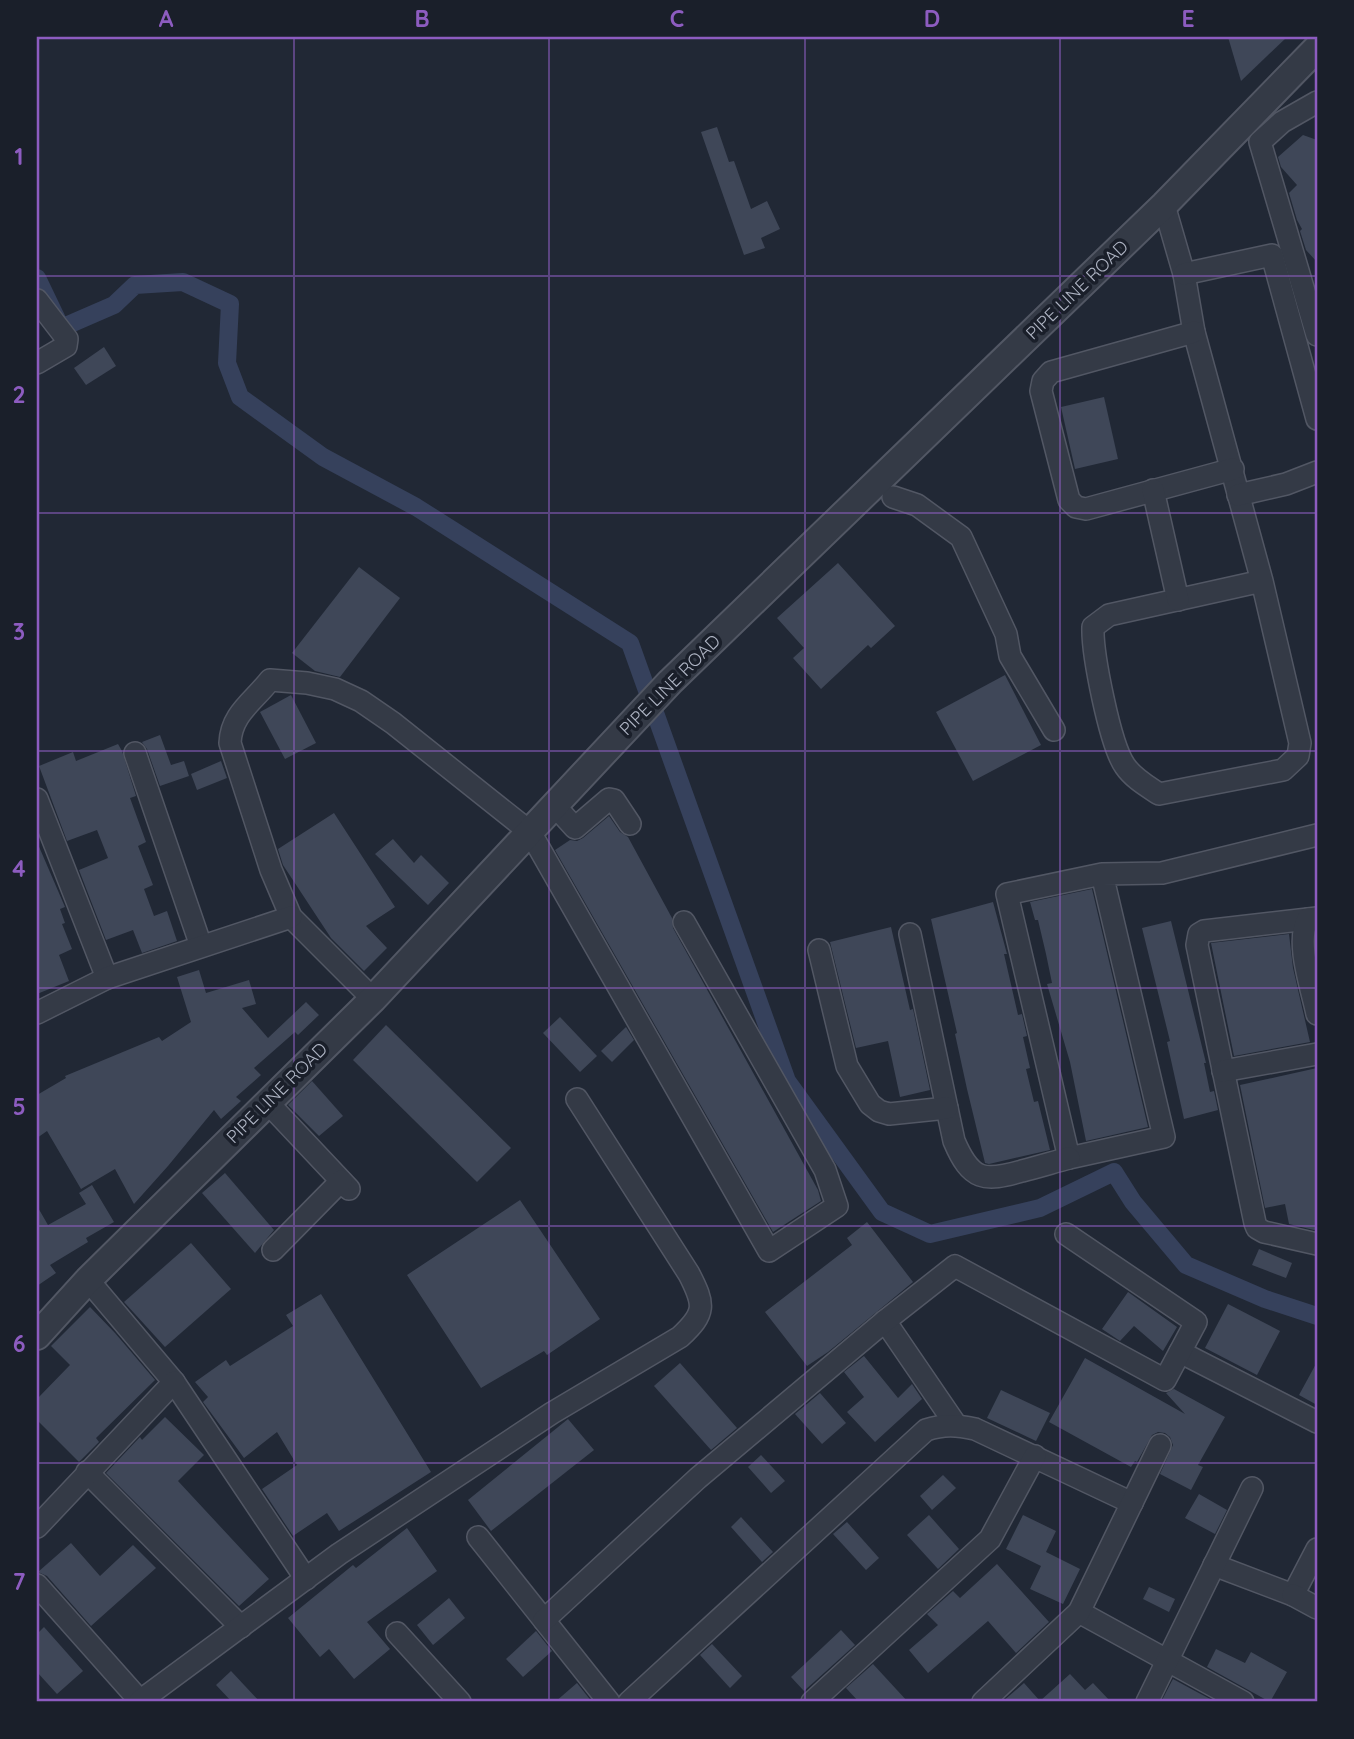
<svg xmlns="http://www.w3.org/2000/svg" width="1354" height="1739" font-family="Quicksand,sans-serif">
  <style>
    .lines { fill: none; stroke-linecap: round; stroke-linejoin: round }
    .canal { stroke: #36415c; stroke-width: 18 }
    .building { fill: #3f4758 }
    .minor-casing { stroke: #525764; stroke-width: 24 }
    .tertiary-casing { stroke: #525764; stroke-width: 30 }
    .minor { stroke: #343a46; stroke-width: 21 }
    .tertiary { stroke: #343a46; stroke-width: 26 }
    .grid { fill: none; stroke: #8d5cc0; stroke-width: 2; stroke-opacity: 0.55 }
    .labels { text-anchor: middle; stroke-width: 7; stroke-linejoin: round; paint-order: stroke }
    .street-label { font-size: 18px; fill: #aeb4c3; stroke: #1a1f2a }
    .neatline { fill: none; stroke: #8d5cc0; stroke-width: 2.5 }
    .grid-label { font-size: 23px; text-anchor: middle; font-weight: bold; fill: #8d5cc0 }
  </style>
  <rect width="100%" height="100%" fill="#212835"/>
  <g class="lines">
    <!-- canal -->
    <polyline class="canal" points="37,278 61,328 114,305 135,285 183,282 230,304 227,363 240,397 323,457 416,507 630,643 787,1081 882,1212 930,1234 1040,1208 1114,1172 1133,1202 1186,1265 1265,1299 1317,1316"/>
  </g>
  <!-- building -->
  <g class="building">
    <polygon points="1228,37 1287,37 1241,81"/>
    <polygon points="717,127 729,162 734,161 751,209 767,201 780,229 761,238 765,248 744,255 701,132"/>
    <polygon points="1303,135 1317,140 1317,262 1306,250 1300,231 1302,229 1297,220 1289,193 1297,185 1281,167 1278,157"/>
    <polygon points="104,347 116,366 86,385 74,368"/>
    <polygon points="1104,397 1118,459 1075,469 1061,407"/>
    <polygon points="838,563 895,626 871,648 868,645 821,689 793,658 804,648 777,618"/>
    <polygon points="359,567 400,598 340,677 315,671 292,653"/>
    <polygon points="1005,675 1041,745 973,781 936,712"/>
    <polygon points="291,695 316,743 285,759 260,712"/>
    <polygon points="160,735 171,765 184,761 189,776 160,786 147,749 142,742"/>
    <polygon points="118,744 122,751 136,796 130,798 146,842 138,846 153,885 144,889 154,916 167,911 177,941 142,953 133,930 106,940 79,870 108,858 97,830 67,841 39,766 73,752 76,761"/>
    <polygon points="221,761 227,778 197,790 191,774"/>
    <polygon points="334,813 395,907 366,926 387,948 364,971 331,938 283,865 278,849"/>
    <polygon points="609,816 620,832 628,837 672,918 673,928 818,1190 821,1201 773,1232 555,850 570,840 577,841 583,838"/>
    <polygon points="393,839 414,863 421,855 449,883 428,905 375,854"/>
    <polygon points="37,842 65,907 60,909 65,923 62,924 72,949 59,955 69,981 37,994"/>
    <polygon points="1092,889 1148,1127 1086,1141 1070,1062 1047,984 1052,983 1046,954 1038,920 1035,920 1030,902"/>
    <polygon points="993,902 1007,954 1004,954 1018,1015 1022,1014 1027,1036 1023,1037 1030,1068 1026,1069 1034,1102 1038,1101 1050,1150 989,1164 985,1163 967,1089 955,1034 957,1033 931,919"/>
    <polygon points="1171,921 1206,1063 1204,1063 1210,1092 1214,1091 1218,1110 1184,1119 1167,1042 1170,1041 1142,928"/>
    <polygon points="891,927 910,1010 913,1009 930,1090 900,1097 888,1041 856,1048 830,942"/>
    <polygon points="1289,934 1293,968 1310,1042 1234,1056 1211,943"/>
    <polygon points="199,970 206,993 249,980 256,1004 242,1008 268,1038 306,1002 319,1015 298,1035 295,1032 254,1068 261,1075 236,1097 241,1101 221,1119 214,1110 168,1166 134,1204 115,1169 81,1189 47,1131 37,1138 37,1095 66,1078 65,1076 159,1037 162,1041 191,1022 177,977"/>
    <polygon points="560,1017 597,1056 580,1072 543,1033"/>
    <polygon points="386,1025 511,1148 477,1182 353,1060"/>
    <polygon points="626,1027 634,1040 612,1062 601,1051"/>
    <polygon points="1317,1068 1317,1229 1314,1230 1289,1224 1285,1204 1265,1208 1240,1085"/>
    <polygon points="312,1081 343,1116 319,1136 288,1105"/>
    <polygon points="225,1173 274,1230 255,1253 202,1193"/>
    <polygon points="92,1185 114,1222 86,1238 88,1242 50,1265 56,1273 37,1286 37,1206 48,1225 86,1204 79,1193"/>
    <polygon points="520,1200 600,1319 547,1355 544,1351 481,1388 407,1275"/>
    <polygon points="867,1222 913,1282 828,1352 807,1366 765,1312 852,1245 847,1238"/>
    <polygon points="191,1243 231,1289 165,1347 124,1302"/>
    <polygon points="1259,1249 1292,1263 1286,1278 1252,1265"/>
    <polygon points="1128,1292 1177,1327 1163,1351 1134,1326 1120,1341 1102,1329"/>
    <polygon points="321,1294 431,1472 339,1531 327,1513 293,1536 262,1489 297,1465 277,1432 244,1458 203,1402 208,1397 195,1382 226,1360 230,1366 293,1326 286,1315"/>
    <polygon points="1228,1304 1280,1331 1257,1375 1205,1348"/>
    <polygon points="90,1307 115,1333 155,1380 96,1438 99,1442 79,1462 37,1420 37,1399 70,1365 51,1346"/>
    <polygon points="864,1356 898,1398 912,1384 922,1399 875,1442 847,1412 864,1397 844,1372"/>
    <polygon points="1085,1358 1185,1414 1166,1393 1174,1389 1225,1417 1198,1465 1203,1467 1191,1490 1160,1474 1173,1445 1170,1437 1165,1433 1158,1432 1152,1435 1137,1462 1135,1461 1131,1467 1049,1422"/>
    <polygon points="1317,1362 1317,1405 1299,1395"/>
    <polygon points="680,1363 737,1428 711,1450 654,1386"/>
    <polygon points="1001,1390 1050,1413 1036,1441 987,1418"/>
    <polygon points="820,1393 846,1423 822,1444 795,1414"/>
    <polygon points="165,1417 204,1455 178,1481 269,1579 239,1606 106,1473 140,1437 142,1440"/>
    <polygon points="568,1419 594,1450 491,1531 468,1500"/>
    <polygon points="761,1455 785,1481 771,1493 748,1467"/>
    <polygon points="943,1475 956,1488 932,1510 920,1496"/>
    <polygon points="1199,1494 1227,1510 1215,1534 1185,1518"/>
    <polygon points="929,1515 959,1549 938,1569 907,1535"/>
    <polygon points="1023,1515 1056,1531 1046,1552 1080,1569 1063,1604 1030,1589 1041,1566 1006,1549"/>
    <polygon points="741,1517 773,1552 762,1562 731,1527"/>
    <polygon points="847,1522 879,1558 866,1570 833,1534"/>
    <polygon points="407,1528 437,1571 367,1622 390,1649 354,1679 329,1649 320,1657 288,1618 353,1565 356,1568"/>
    <polygon points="71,1543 100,1576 133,1545 156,1568 91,1626 47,1576 38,1572"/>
    <polygon points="997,1564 1049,1622 1016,1653 988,1621 928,1673 909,1650 938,1625 927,1614 953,1591 960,1598"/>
    <polygon points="1149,1587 1175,1599 1169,1612 1143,1599"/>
    <polygon points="449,1598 465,1618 433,1645 417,1625"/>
    <polygon points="44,1627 83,1671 57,1694 37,1672 37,1634"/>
    <polygon points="841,1630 855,1645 804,1691 791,1677"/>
    <polygon points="536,1631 552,1651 523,1677 506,1659"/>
    <polygon points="712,1644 742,1676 730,1688 700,1655"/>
    <polygon points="1216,1649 1245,1663 1251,1652 1287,1672 1270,1702 1207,1667"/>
    <polygon points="873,1664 908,1702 859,1702 846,1688"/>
    <polygon points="231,1671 260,1702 232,1702 216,1685"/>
    <polygon points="1070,1674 1085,1690 1093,1683 1111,1702 1002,1702 1024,1683 1040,1701"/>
    <polygon points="1173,1679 1195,1691 1216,1702 1161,1702"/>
    <polygon points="577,1683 592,1702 555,1702"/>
  </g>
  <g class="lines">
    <defs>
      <g id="minor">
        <polyline points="1317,102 1282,122 1260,142 1317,335"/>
        <path d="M1164 205 1184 274 1194 332 1262 581 1300 743 1298 756 1283 770 1159 794C1147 786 1133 778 1125 766 1110 745 1092 653 1093 627L1109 615 1262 581"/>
        <polyline points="1184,274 1272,255 1317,419"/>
        <polyline points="37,300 67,339 66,346 37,363"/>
        <polyline points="1194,332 1051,372 1043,381 1041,391 1069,500 1076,507 1086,509 1233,469"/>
        <polyline points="1153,490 1178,600"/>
        <polyline points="1238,495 1286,484 1317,472"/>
        <polyline points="893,497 917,505 961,537 1006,634 1010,656 1054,730"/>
        <polyline points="135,753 201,946"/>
        <polyline points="37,799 107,978"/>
        <polyline points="554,805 575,828 609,799 614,800 630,824"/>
        <polyline points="1102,874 1164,1137 1069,1158 1007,894 1102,874 1162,873 1317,835"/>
        <polyline points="1317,918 1204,931 1199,934 1197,945 1255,1223 1257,1228 1264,1232 1317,1244"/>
        <path d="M1308 919C1295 942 1312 989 1317 1014"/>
        <path d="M910 934 954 1141C971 1181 984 1182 1022 1171 1038 1167 1054 1162 1069 1158"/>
        <polyline points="819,950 847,1066 870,1104 879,1111 889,1114 947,1108"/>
        <path d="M373 999 291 917 271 870 230 743C231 714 253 702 270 680L307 683 335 689 361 701 393 723 530 832 769 1251 837 1206 825 1170 684 922"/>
        <polyline points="37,1013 107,978 291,917"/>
        <polyline points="1223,1071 1317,1054"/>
        <polyline points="268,1103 349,1189"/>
        <polyline points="273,1250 341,1181"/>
        <polyline points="88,1280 174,1382 306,1579"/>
        <polyline points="885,1321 956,1425"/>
        <polyline points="1180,1352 1317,1422"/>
        <polyline points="87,1472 241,1627"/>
        <polyline points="37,1527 174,1382"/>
        <polyline points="478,1537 609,1702"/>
        <polyline points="1214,1565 1293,1595 1317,1549"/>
        <polyline points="37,1585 141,1702"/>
        <polyline points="1293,1595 1317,1608"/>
        <polyline points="1079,1612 1243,1702"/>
        <polyline points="544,1620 698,1478 885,1321 955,1266 1165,1380 1196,1322 1066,1234"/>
        <polyline points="397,1633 460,1702"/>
        <path d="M140 1701 339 1554 552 1413 680 1337C706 1313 705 1305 689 1274L577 1099"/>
        <path d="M629 1702 926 1430C944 1424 957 1425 975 1429L1132 1503"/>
        <polyline points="812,1702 990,1539 1035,1456"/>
        <polyline points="983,1702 1079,1612 1160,1445"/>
        <polyline points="1147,1702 1252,1488"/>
      </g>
      <polyline id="tertiary" points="37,1336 88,1280 373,999 670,682 1164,205 1317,48"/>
    </defs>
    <!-- minor casing -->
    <use href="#minor" class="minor-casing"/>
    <!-- tertiary casing -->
    <use href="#tertiary" class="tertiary-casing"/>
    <!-- minor -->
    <use href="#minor" class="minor"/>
    <!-- tertiary -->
    <use href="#tertiary" class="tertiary"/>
  </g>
  <!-- grid -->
  <path class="grid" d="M294 37V1702M549 37V1702M805 37V1702M1060 37V1702M37 276H1317M37 513H1317M37 751H1317M37 988H1317M37 1226H1317M37 1463H1317"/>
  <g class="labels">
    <!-- street labels -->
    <g class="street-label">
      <text transform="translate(1077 290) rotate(-44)" y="6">PIPE LINE ROAD</text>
      <text transform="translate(670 685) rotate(-45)" y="6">PIPE LINE ROAD</text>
      <text transform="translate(277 1093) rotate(-45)" y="6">PIPE LINE ROAD</text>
    </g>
  </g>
  <!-- border -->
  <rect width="1354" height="1739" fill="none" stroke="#1a1f2a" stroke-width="77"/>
  <rect x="38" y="38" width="1278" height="1662" class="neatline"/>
  <g class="grid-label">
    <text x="166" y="27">A</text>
    <text x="422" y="27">B</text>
    <text x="677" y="27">C</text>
    <text x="932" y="27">D</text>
    <text x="1188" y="27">E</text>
    <text x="19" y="165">1</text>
    <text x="19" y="403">2</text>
    <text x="19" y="640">3</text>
    <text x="19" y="877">4</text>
    <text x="19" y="1115">5</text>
    <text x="19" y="1352">6</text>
    <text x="19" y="1590">7</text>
  </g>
</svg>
